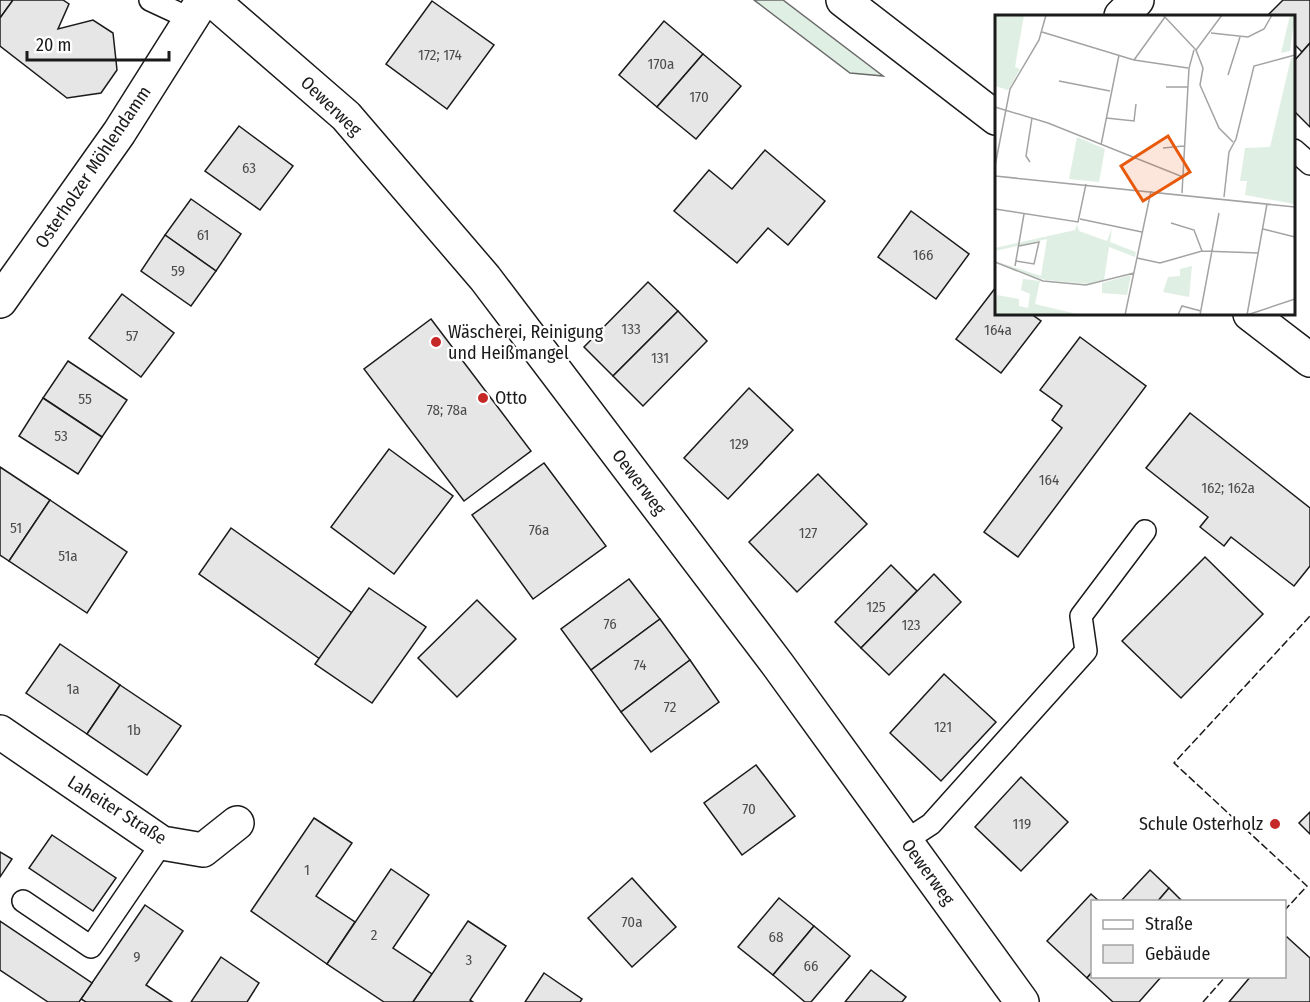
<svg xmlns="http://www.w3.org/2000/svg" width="1310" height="1002" font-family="'Fira Sans Condensed',sans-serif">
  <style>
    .green { fill: #e0efe3; stroke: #6a6a6a; stroke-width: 1.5 }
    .building { fill: #e6e6e6; stroke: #1a1a1a; stroke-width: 1.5 }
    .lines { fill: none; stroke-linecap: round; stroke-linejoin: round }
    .lane-casing { stroke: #1a1a1a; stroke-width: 24 }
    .street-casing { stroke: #1a1a1a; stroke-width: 36 }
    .secondary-casing { stroke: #1a1a1a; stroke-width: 36 }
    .primary-casing { stroke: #1a1a1a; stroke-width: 36 }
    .lane { stroke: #fff; stroke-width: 21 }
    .street { stroke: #fff; stroke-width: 33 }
    .secondary { stroke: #fff; stroke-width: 33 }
    .primary { stroke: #fff; stroke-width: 33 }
    .fence { stroke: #1a1a1a; stroke-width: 1.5; stroke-dasharray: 8 3; stroke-linecap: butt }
    .poi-dot { fill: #c62828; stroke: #fff; stroke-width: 2 }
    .labels { text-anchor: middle; stroke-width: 4.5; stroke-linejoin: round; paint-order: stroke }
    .number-label { font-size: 15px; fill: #4d4d4d }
    .street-label { font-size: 18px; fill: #1a1a1a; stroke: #fff }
    .poi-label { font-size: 18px; fill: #1a1a1a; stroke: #fff; text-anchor: start }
    .inset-road { fill: none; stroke: #a3a3a3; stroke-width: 1.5 }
    .view { fill: #e8590c; fill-opacity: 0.15; stroke: #e8590c; stroke-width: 3 }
    .inset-edge { fill: none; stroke: #1a1a1a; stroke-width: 3 }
  </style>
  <rect width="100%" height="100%" fill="#fff"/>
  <!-- green -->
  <polygon class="green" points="754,0 783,0 883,76 850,73"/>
  <!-- building -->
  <g class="building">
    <polygon points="0,0 13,0 0,18"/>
    <polygon points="13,0 63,0 69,4 58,29 93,20 113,33 117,70 101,93 67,98 0,46 0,18"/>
    <polygon points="1283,0 1310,0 1310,43 1302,52 1294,44 1294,16 1267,16"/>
    <polygon points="432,1 494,45 447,109 386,64"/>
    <polygon points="664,21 703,54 657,107 619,75"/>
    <polygon points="1310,43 1310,127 1294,111 1294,61"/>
    <polygon points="703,54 741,86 696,139 657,107"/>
    <polygon points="239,126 293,166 260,210 205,171"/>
    <polygon points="765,150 825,201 788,245 768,228 737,263 674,211 709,170 732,189"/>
    <polygon points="191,199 241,234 216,271 165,235"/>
    <polygon points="911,211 969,254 936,299 878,257"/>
    <polygon points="165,235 216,271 191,306 141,271"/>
    <polygon points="648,282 678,311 613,376 584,347"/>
    <polygon points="996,287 996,314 1031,314 1041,321 1001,373 956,339"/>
    <polygon points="122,294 174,333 141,377 89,338"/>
    <polygon points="678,311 707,341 643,406 613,376"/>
    <polygon points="431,319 531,451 464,501 364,369"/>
    <polygon points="1080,337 1146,386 1018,557 984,532 1062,428 1052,420 1062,406 1040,390"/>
    <polygon points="68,361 127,400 102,437 43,398"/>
    <polygon points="749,388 793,430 728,499 684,458"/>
    <polygon points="43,398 102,437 78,474 19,436"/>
    <polygon points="1190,413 1310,508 1310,566 1294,586 1231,537 1224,546 1200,527 1208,517 1146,468"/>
    <polygon points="389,449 453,496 394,574 331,527"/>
    <polygon points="544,463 606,546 533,599 472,515"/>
    <polygon points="0,467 50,500 9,561 0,555"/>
    <polygon points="818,474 867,524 797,592 749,542"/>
    <polygon points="50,500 127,552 87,613 9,561"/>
    <polygon points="231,528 352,613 320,659 199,574"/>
    <polygon points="1205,557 1263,614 1181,698 1122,641"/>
    <polygon points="891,565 917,591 861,648 835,622"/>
    <polygon points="934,574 961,602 889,675 861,648"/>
    <polygon points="629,579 660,619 591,670 561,629"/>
    <polygon points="369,588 426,627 372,703 315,664"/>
    <polygon points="477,600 516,639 457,697 418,658"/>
    <polygon points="660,619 690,660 621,712 591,670"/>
    <polygon points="60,644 120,685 87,734 26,693"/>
    <polygon points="690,660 719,702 651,752 621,712"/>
    <polygon points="944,674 996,722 941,781 890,733"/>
    <polygon points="120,685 181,726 147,775 87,734"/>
    <polygon points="756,765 795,816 742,855 704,803"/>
    <polygon points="1021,777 1068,822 1021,871 975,827"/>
    <polygon points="1310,812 1310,834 1299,823"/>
    <polygon points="314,818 352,843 316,896 355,922 327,964 251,911"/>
    <polygon points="52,835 116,878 93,911 29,868"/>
    <polygon points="0,852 12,859 0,877"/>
    <polygon points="391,869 429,895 393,948 432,974 413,1002 384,1002 327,964"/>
    <polygon points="1150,870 1169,888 1157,902 1120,902"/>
    <polygon points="632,878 676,927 632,967 588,918"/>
    <polygon points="1169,888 1183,902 1157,902"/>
    <polygon points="1091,894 1100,902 1092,902 1092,972 1087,978 1047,941"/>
    <polygon points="779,898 814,926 773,975 738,947"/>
    <polygon points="145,905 183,931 146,985 172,1002 86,1002 81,999"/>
    <polygon points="0,921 92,983 79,1002 48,1002 0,970"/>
    <polygon points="468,921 506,946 470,1000 473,1002 413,1002"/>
    <polygon points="814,926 850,956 811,1002 805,1002 773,975"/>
    <polygon points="1287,937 1310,958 1310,1002 1229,1002 1251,976 1284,976 1284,939"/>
    <polygon points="221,957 259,983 247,1002 191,1002"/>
    <polygon points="871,970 906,997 902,1002 845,1002"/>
    <polygon points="1092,972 1092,976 1162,976 1139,1002 1113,1002 1087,978"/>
    <polygon points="544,973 582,999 580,1002 525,1002"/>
  </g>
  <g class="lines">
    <defs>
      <g id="lane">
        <polyline points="150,0 191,19"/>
        <polyline points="1294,150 1310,164"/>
        <polyline points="905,841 931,824 1086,651 1081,616 1145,531"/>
        <polyline points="23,901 91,947 162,843"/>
      </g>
      <g id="street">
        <polyline points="212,0 346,116 485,278 778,665 1022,1002"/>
        <polyline points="0,732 162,843 203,850 237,823"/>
      </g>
      <g id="secondary">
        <polyline points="1121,16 1137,0"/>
        <polyline points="0,301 119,133 203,0"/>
      </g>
      <g id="primary">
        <polyline points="843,0 996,118"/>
        <polyline points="1250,314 1310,360"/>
      </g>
    </defs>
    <!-- lane casing -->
    <use href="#lane" class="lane-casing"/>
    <!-- street casing -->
    <use href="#street" class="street-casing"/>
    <!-- secondary casing -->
    <use href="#secondary" class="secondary-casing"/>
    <!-- primary casing -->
    <use href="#primary" class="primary-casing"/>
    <!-- lane -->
    <use href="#lane" class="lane"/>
    <!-- street -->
    <use href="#street" class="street"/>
    <!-- secondary -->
    <use href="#secondary" class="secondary"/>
    <!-- primary -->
    <use href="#primary" class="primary"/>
    <!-- fence -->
    <g class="fence">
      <polyline points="1284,911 1307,886 1174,763 1310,616"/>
      <polyline points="1203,1002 1226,976"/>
    </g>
  </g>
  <!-- markers -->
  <g class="poi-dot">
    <circle cx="436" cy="342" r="6"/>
    <circle cx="483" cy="398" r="6"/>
    <circle cx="1275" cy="824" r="6"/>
  </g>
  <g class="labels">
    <!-- number labels -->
    <g class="number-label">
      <text x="440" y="60">172; 174</text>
      <text x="661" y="69">170a</text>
      <text x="699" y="102">170</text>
      <text x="249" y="173">63</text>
      <text x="203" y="240">61</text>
      <text x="923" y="260">166</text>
      <text x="178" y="276">59</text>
      <text x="631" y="334">133</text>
      <text x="998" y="335">164a</text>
      <text x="132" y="341">57</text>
      <text x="660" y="363">131</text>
      <text x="85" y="404">55</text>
      <text x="447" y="415">78; 78a</text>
      <text x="61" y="441">53</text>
      <text x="739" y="449">129</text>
      <text x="1049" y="485">164</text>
      <text x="1228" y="493">162; 162a</text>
      <text x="16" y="533">51</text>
      <text x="539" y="535">76a</text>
      <text x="808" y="538">127</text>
      <text x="68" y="561">51a</text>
      <text x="876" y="612">125</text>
      <text x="610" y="629">76</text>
      <text x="911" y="630">123</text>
      <text x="640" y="670">74</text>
      <text x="73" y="694">1a</text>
      <text x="670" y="712">72</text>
      <text x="943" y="732">121</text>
      <text x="134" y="735">1b</text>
      <text x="749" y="814">70</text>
      <text x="1022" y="829">119</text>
      <text x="307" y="875">1</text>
      <text x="632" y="927">70a</text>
      <text x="374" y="940">2</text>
      <text x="776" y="942">68</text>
      <text x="137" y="962">9</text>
      <text x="469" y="965">3</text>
      <text x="811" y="971">66</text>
    </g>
    <!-- street labels -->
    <g class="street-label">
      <text transform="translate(331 106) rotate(44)" y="6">Oewerweg</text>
      <text transform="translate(93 167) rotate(-56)" y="6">Osterholzer Möhlendamm</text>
      <text transform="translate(639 482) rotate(53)" y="6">Oewerweg</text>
      <text transform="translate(117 810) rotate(32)" y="6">Laheiter Straße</text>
      <text transform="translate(928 872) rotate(54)" y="6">Oewerweg</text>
    </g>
    <!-- poi labels -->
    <g class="poi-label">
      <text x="448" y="338">Wäscherei, Reinigung<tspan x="448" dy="21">und Heißmangel</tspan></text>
      <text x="495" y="404">Otto</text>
      <text x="1263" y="830" text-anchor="end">Schule Osterholz</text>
    </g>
  </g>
  <!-- overview -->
  <g transform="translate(995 15)">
    <rect width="300" height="300" fill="#fff"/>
    <path d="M0 0H29L20 52 25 54 13 75 0 71ZM295 0H300L295 36 286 38ZM300 42V186L299 189 250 180 252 166H245L250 133 275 132 296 43ZM82 122 110 134 104 167 74 164ZM82 209 84 216 112 226 117 213 115 227 141 237 140 242 114 232 109 265 94 269 51 265 39 262 0 246 46 261 52 224 0 236V233L80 215ZM197 251 194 282 168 277 173 262 185 261V254ZM136 260 132 280 107 278V268ZM28 264 45 266 40 289 86 300H0L2 280 24 284V291L33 293 35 279 26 275Z" fill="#e0efe3"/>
    <path class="inset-road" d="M168 0 201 35M227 0 201 35 208 53 205 70 224 113 238 127M47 17 139 45 193 53M216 18 253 22 269 14 277 0M139 45 170 2M233 60 245 22M64 66 115 76M171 72H193M0 92 53 108 188 162M111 103 139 106 141 89M106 130 124 40M168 133 189 131M35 147 31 141 37 103M0 151 15 74 44 25 51 0M0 161 300 192M187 178 194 53 199 35M229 182 234 137 241 124 259 51 300 40M0 194 83 207 91 169M85 204 147 217M176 208 199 215 207 236M268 214 300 222M142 243 165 248 207 236 264 238M21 246 39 249 44 227 24 231M0 247 48 266 91 270 139 258M20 251 29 199M130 300 156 176M183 300 187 291 206 296M205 300 224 198M252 300 272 189M252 300 300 284"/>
    <path class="view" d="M173 121 195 157 148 186 126 151Z"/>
    <rect width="300" height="300" class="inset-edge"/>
  </g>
  <!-- legend -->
  <rect x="1091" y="900" width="195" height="78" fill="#ffffff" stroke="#a3a3a3" stroke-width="1.5"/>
  <rect x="1103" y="920" width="30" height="9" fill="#ffffff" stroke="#a3a3a3" stroke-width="1.5"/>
  <text x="1145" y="930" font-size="18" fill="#1a1a1a">Straße</text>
  <rect x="1103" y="945" width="30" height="18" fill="#e6e6e6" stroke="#a3a3a3" stroke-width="1.5"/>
  <text x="1145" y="960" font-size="18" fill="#1a1a1a">Gebäude</text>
  <!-- scale -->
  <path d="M27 51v9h142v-9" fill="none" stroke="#1a1a1a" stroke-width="3"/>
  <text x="36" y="51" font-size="18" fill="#1a1a1a" stroke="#ffffff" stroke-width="4.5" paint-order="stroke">20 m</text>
</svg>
